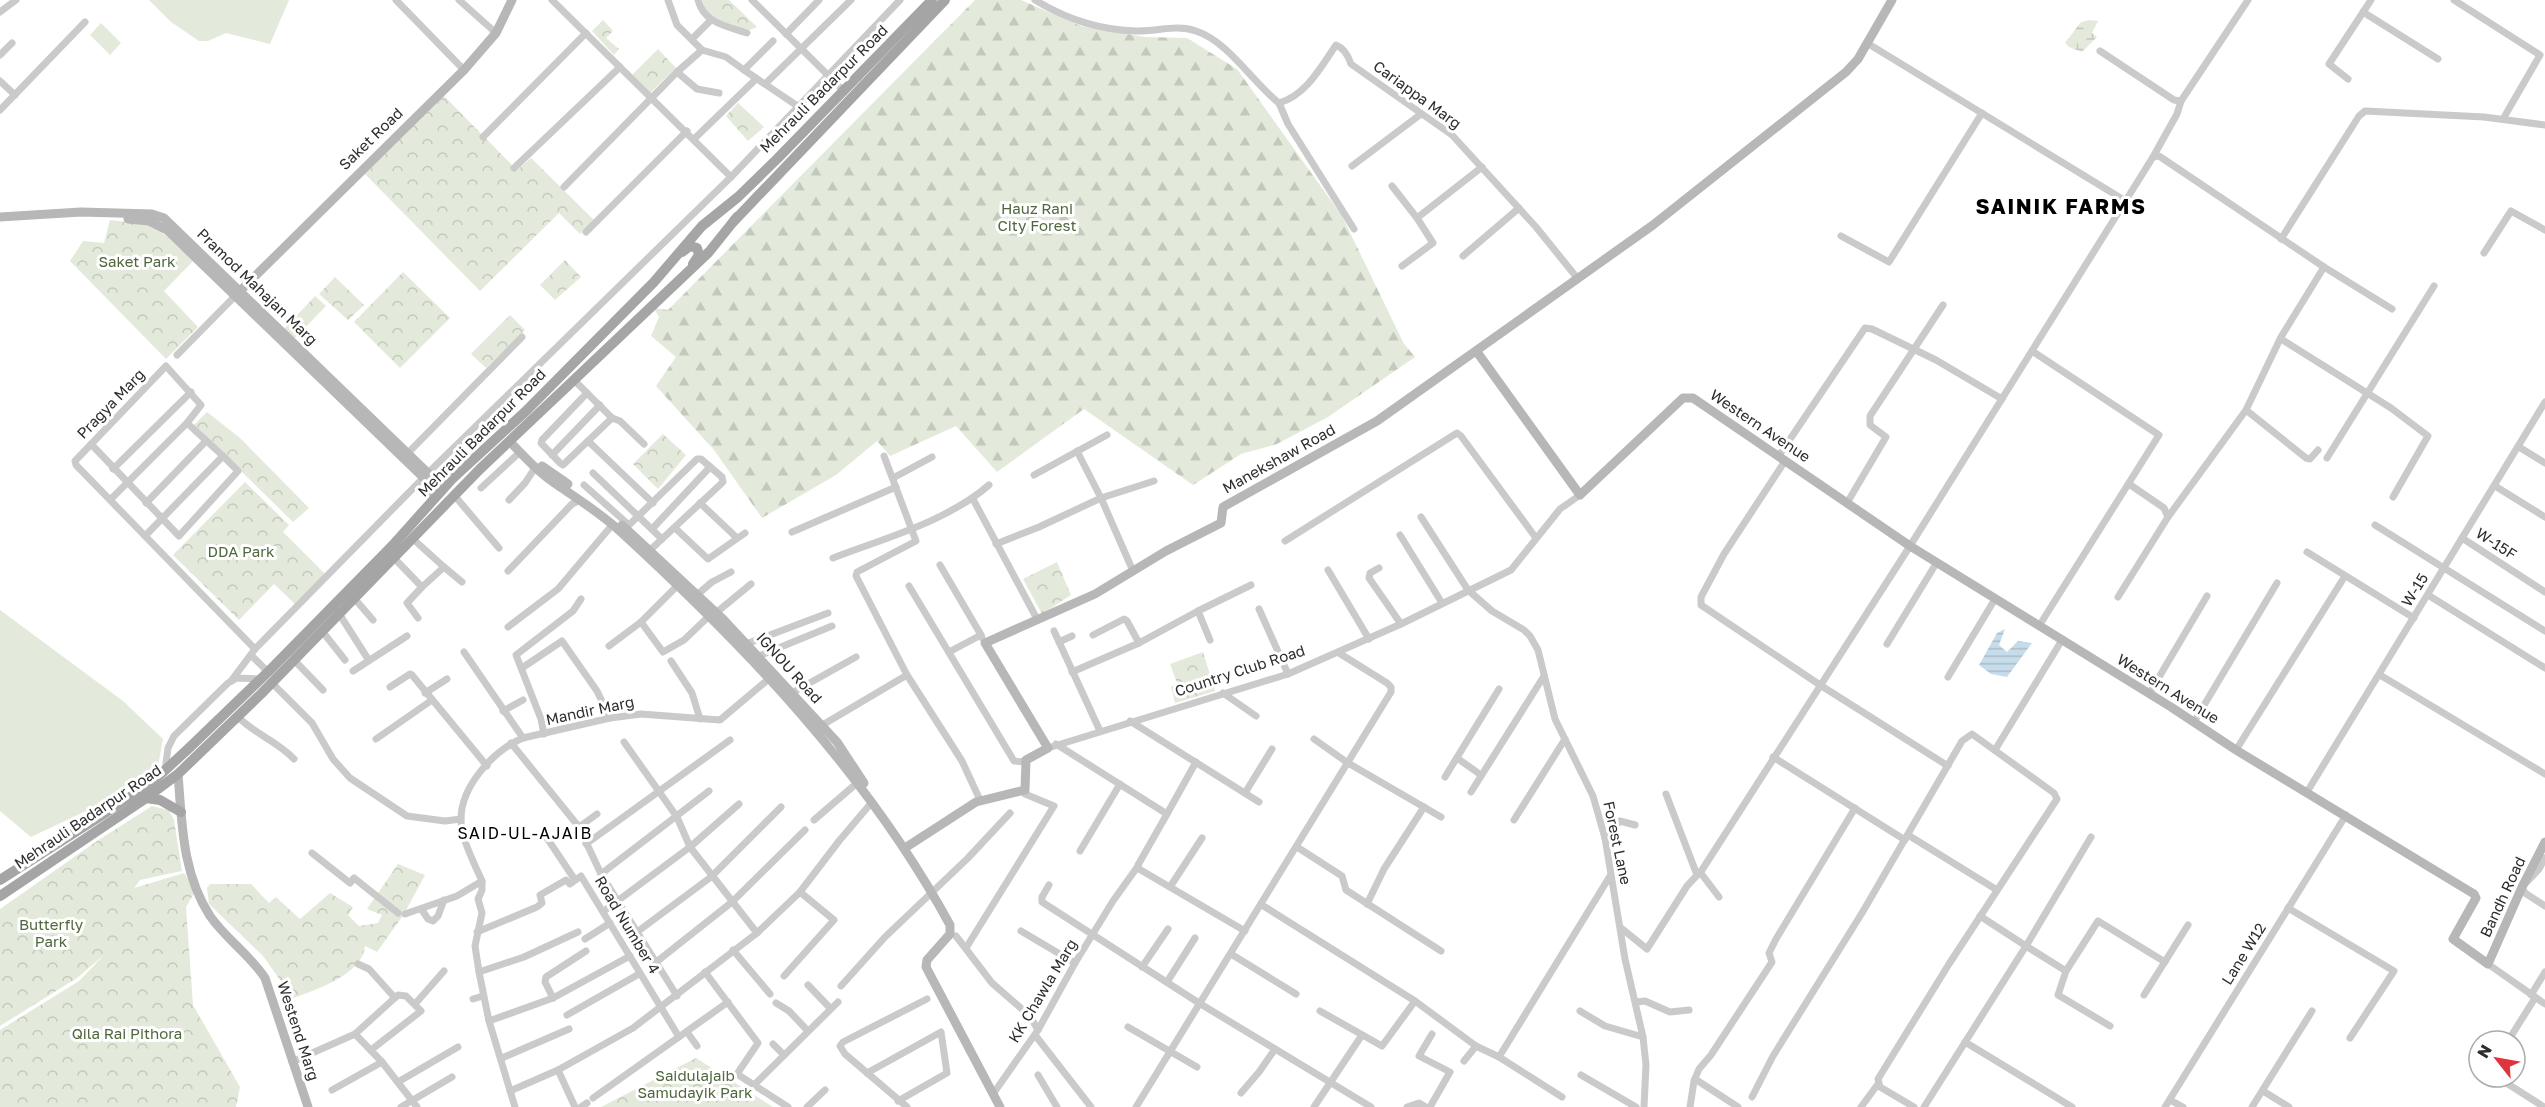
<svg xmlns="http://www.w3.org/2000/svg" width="2545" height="1107" font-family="'Golos Text',sans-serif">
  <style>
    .grass { fill: #e3eadb }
    .forest { fill: url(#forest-firs) }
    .wetland { fill: url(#wetland-marsh) }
    .park { fill: url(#park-crowns) }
    .water { fill: url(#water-rules) }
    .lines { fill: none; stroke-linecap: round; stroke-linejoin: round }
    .street { stroke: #cacaca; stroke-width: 7 }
    .secondary { stroke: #b7b7b7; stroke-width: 9 }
    .primary { stroke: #a5a5a5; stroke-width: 10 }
    .labels { text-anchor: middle; stroke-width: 6; stroke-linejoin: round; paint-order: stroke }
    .street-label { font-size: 15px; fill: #2d2d2d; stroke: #fff }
    .park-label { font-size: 15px; fill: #4f673c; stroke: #fff }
    .neighbourhood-label { font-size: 16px; letter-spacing: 1.5px; fill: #000; stroke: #fff }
    .district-label { font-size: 21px; font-weight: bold; letter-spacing: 1.5px; fill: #000; stroke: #fff }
  </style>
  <defs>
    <pattern id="forest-firs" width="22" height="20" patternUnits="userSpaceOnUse" patternTransform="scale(1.5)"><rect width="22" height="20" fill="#e3eadb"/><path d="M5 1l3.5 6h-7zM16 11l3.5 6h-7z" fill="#c3c9bc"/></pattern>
    <pattern id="wetland-marsh" width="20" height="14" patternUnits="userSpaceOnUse" patternTransform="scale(1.5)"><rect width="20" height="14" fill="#e3eadb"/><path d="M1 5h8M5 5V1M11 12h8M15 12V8" fill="none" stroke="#c3c9bc"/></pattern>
    <pattern id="park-crowns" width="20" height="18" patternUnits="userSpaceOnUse" patternTransform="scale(1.5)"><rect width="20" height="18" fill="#e3eadb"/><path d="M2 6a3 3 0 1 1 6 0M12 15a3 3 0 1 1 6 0" fill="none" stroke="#c3c9bc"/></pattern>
    <pattern id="water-rules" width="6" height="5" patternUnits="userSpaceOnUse" patternTransform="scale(1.5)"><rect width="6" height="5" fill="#c7dcea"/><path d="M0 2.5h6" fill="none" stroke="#abbdc9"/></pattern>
  </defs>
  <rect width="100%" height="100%" fill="#fff"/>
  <!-- grass -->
  <g class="grass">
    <polygon points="149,0 289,0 270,44 226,33 208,41 199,41 171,22"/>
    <polygon points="101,23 121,43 110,55 90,35"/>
    <polygon points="0,610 123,701 163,739 158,766 105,802 31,837 0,811"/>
  </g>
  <!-- forest -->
  <polygon class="forest" points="975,0 1021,0 1081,26 1145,37 1187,38 1237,69 1342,216 1404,344 1415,357 1328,417 1277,444 1241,454 1193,485 1084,409 997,472 956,426 890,456 877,441 836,475 762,518 714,450 656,386 676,357 651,336 659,317 654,308 668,310"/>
  <!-- wetland -->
  <polygon class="wetland" points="2089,20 2098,21 2092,33 2097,37 2082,52 2069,47 2065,43 2081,22"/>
  <!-- park -->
  <g class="park">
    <polygon points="702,0 729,0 757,27 749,30 709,20"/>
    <polygon points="603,20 613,31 606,38 619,49 614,55 592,31"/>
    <polygon points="658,49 676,68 650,93 632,75"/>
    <polygon points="444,96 517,170 531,158 594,220 580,234 559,213 480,291 365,174"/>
    <polygon points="738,103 764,127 748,141 726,116"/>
    <polygon points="110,220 154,225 193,261 164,291 198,327 166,359 70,261 83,241 104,243"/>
    <polygon points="565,260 581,277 555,300 540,285"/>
    <polygon points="403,272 450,318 400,368 354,322"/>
    <polygon points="335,277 364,305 348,320 319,294"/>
    <polygon points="315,296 326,306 294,339 284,329"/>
    <polygon points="510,315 525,330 486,368 471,354"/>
    <polygon points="207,412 240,438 309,508 293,522 194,425"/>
    <polygon points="663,434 686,455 658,489 633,464"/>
    <polygon points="245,482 289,525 283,532 325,574 295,604 274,584 239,620 173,555"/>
    <polygon points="1057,562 1071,595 1042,614 1023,579"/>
    <polygon points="1203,652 1215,691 1175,703 1171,687 1177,683 1170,664"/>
    <polygon points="152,806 169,810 174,820 182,871 140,880 134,888 184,873 196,890 186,907 193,1005 240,1087 236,1107 0,1107 0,1030 79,981 104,955 77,978 0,1026 0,909 97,841"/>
    <path d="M398 864 425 875 404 914 377 952 365 946C363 974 316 990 293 998L263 956 209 904 207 888 210 884H251L269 903 276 897 300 919 330 893 353 907 348 915 359 926 378 923 382 915 367 909Z"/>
    <polygon points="696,1058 773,1107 601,1107"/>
  </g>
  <!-- water -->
  <polygon class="water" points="2005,629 1999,645 2007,652 2018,641 2032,643 2007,677 1991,674 1979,665 1997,633"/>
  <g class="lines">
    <!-- street -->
    <g class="street">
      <polyline points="396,0 464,70"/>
      <polyline points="459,0 496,33"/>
      <polyline points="552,0 731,177"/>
      <path d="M698 0C704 23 726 26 747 33"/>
      <polyline points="752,0 844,91"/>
      <path d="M1035 0C1066 19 1100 30 1136 31 1156 32 1176 24 1196 31 1229 42 1252 82 1279 103 1306 95 1321 67 1336 45 1344 48 1348 55 1351 64L1452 135 1536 227 1578 279"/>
      <polyline points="2454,0 2540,55 2503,119"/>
      <polyline points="0,12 16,0"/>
      <polyline points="2363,12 2438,59"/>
      <polyline points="786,34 819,0"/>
      <polyline points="692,39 711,20"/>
      <polyline points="1867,43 2124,200"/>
      <polyline points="702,50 726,57 744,70 773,41"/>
      <polyline points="2100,51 2174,100 2181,101 2248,0"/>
      <polyline points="0,55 12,43"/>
      <polyline points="744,70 799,107"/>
      <polyline points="677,72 697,89 719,93"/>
      <polyline points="2348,79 2329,64 2371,0"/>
      <polyline points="0,81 15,95"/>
      <polyline points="765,84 851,0"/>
      <polyline points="1279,103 1288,124 1354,229"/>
      <polyline points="0,110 85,22"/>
      <polyline points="483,137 586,33"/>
      <polyline points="694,139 756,79"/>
      <polyline points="2153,157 2177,114 2181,101"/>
      <polyline points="1352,166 1421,114"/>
      <polyline points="514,168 620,67"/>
      <polyline points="1392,186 1417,218"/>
      <polyline points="564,187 677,72 702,50 677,25 668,0"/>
      <polyline points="586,232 687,131"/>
      <polyline points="1841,236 1889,262 1982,113"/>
      <polyline points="2281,239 2359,116 2365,111 2484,117 2545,125"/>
      <polyline points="2484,253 2511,211 2545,230"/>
      <polyline points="1463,256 1519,208"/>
      <polyline points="1402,266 1433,243 1417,218 1482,167"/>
      <polyline points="2281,339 2391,408 2428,436 2393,497"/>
      <polyline points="2032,351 2159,435 2039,626"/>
      <polyline points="177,355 238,293"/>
      <polyline points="574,380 612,418 620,421 644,444"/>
      <polyline points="587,393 542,440 541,443 560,463 563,465 565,463 612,418"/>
      <polyline points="588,441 653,503"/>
      <polyline points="91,444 179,536 238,471 223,456"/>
      <polyline points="2519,447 2545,463"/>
      <polyline points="2318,450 2310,459 2306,458 2246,410 2281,337 2324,267"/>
      <polyline points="1077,451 1101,498 1133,571"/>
      <polyline points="407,454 522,337"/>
      <polyline points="552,455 600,405"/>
      <polyline points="884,456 916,541 857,572 856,576 907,675 962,761 980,800"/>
      <polyline points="1778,457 1865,328 1872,329 1936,360 2002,399"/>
      <polyline points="2327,458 2434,286"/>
      <polyline points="1785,461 1724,554 1701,597 1701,605 1820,685 1948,766"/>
      <polyline points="113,469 191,392"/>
      <polyline points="593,473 662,539"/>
      <polyline points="1034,475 1107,435"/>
      <polyline points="893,478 932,457"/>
      <polyline points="584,485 629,525 697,459 701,459 722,477 723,482 647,553"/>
      <polyline points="2495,486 2545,517"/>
      <polyline points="481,488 520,452"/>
      <polyline points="454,495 499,548"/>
      <polyline points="973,499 1037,619"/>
      <polyline points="110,500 187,423 201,405 166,366 75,461 76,465 255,649"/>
      <polyline points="509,500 525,483 535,468"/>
      <polyline points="146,503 206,441"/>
      <polyline points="700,503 736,537"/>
      <polyline points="1847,503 1886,437 1870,425 1870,416 1943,305"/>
      <polyline points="1421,517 1468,590 1492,611 1524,630 1530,636 1538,650 1555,719 1593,796 1605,838 1625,959 1643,1037 1646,1065 1644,1107"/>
      <polyline points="2168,517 2246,410"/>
      <polyline points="2375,525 2545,631"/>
      <polyline points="675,528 708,559 745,533"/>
      <polyline points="652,529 710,467"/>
      <polyline points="792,532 896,487"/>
      <polyline points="1400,535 1442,603"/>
      <polyline points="145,536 223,456 187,423"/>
      <polyline points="2462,538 2545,592"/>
      <polyline points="413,539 444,567 422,587"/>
      <polyline points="1285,541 1457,433 1461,436 1536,538"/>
      <polyline points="996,544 1039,527 1101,498 1154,481"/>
      <polyline points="2307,552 2414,618"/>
      <polyline points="394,558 422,587 407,603 418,618"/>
      <path d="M833 558C885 538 946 522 989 485"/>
      <polyline points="940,565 981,635"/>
      <polyline points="444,567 462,582"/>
      <polyline points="1379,568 1370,573 1369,578 1401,624"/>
      <polyline points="1328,570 1369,639"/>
      <polyline points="508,571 572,504 580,500"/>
      <polyline points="909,586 1014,761 1026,762"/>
      <polyline points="698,594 712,582 731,572"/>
      <polyline points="2428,595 2545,668"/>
      <polyline points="2118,597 2168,517 2164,508 2129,484"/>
      <polyline points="354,598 373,620"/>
      <polyline points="1259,609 1288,674"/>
      <polyline points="1198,611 1210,640"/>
      <polyline points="338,612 368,659"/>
      <polyline points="717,612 751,584"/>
      <polyline points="641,622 663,652 684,640 708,617"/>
      <polyline points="508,627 558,589 613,524"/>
      <polyline points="322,631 345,660"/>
      <polyline points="1054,631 1100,731"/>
      <polyline points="1093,635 1124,619 1127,621 1139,643"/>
      <polyline points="1059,642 1072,636"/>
      <polyline points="746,644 828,613"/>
      <polyline points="1887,644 1937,562"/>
      <polyline points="609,646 641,622 677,586"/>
      <polyline points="464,652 523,738"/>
      <polyline points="949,652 981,635 982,638"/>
      <polyline points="251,655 268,672"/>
      <polyline points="759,656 832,626"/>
      <polyline points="294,660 323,690"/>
      <polyline points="671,661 692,693 700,719"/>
      <polyline points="522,668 562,641 597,691 610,718"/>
      <polyline points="353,671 407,636"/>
      <polyline points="1072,672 1139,643 1198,611 1251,585"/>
      <polyline points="2380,675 2545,774"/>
      <polyline points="1948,677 1995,599"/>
      <polyline points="231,681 255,649 432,469 731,177 900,0"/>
      <polyline points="272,683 312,723 333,759 350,778 407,816 445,821 461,819"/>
      <polyline points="390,687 410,674 412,675 487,766"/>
      <polyline points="425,693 447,679"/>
      <polyline points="1223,693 1256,716"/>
      <polyline points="790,694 856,657"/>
      <polyline points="2149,694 2207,596"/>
      <polyline points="503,711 523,700"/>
      <path d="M238 717C255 734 278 742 294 759"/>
      <polyline points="1130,721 1259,802"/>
      <polyline points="2194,722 2277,583"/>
      <polyline points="819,727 907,675"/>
      <polyline points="544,734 541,719 516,655 573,611 581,599"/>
      <polyline points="376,739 432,700"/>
      <polyline points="1314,739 1348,763 1441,817"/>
      <polyline points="624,742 677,817 690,847 757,933"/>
      <polyline points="511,743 579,827 601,874 677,996"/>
      <polyline points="1056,744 1167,814 1138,865 1139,869 1245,931"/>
      <polyline points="1048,748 1288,674 1401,624 1511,570 1560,509 1580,495"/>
      <polyline points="1995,750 2062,640"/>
      <polyline points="2236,750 2345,576"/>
      <polyline points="1773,757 1905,840"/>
      <polyline points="1457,758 1481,775"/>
      <polyline points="165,771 168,748 174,736 228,683 237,678 262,679"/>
      <polyline points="1445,777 1499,689"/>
      <polyline points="1471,792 1544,676"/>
      <polyline points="2307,792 2545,402"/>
      <polyline points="1245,793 1272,749"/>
      <polyline points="1666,794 1697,875"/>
      <polyline points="1167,814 1196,762"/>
      <polyline points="814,820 857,783"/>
      <polyline points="1514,820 1565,739"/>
      <polyline points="579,827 597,814"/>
      <polyline points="1908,835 1997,890"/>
      <polyline points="547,838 575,880"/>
      <polyline points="1605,838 1620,821 1635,825"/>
      <polyline points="586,844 730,740"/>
      <polyline points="1297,847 1342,876 1346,890 1441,951"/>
      <polyline points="1080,851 1120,784"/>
      <polyline points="312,853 350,883 354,878 398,913"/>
      <polyline points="2545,858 2539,869 2522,887 2525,893 2545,906"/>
      <polyline points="1700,872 1719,897"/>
      <polyline points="601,874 709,791"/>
      <polyline points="1049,885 1042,897 1042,902 1199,1003 1371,1107"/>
      <polyline points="1170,887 1202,838"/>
      <polyline points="1367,904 1384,869 1424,807"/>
      <polyline points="1262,905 1415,1001 1476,1046"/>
      <polyline points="2288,908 2394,971 2350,1038"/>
      <polyline points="422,910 428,919 433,921 438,916 444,900"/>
      <polyline points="604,911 690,847 739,804"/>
      <polyline points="405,914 457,896 482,881"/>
      <polyline points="1980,916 2026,946 2091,837"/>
      <polyline points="1621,928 1647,949 1687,886 1702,870 1910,546 2153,157 2159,156 2324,267 2392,309"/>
      <polyline points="1021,931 1075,963"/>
      <polyline points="477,932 537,907 542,903 540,895 566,880 570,884 581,876 679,1037"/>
      <polyline points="637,932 711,877 781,807"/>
      <polyline points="956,936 992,983 1030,1016 1038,1030"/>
      <polyline points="585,939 610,923"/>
      <polyline points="966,948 1054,806 1025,794"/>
      <polyline points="733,950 770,994"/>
      <polyline points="1231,954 1296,994"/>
      <polyline points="655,963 732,902 805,830"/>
      <polyline points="358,964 369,969 395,998"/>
      <polyline points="2488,964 2545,1004"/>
      <polyline points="1142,967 1168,929"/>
      <polyline points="2066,971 2058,995 2110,1026"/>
      <polyline points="479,972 524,957 578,932"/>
      <polyline points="705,972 758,1043 737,1074 788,1107"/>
      <polyline points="784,976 834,920 800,892"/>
      <polyline points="1167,982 1195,938"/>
      <polyline points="808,985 830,1008"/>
      <polyline points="841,986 885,937 968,858 1010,813"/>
      <polyline points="2144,995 2188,925"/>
      <polyline points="2531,995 2545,972"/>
      <polyline points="553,998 545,982 546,977 586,951"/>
      <polyline points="473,999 483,996"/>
      <polyline points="1636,1002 1645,1001 1670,1012 1689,1010"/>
      <polyline points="776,1003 789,1011 808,1031"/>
      <polyline points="415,1004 444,971"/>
      <polyline points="1320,1011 1382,1046 1415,1001"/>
      <polyline points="1580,1011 1605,1026 1643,1037"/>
      <polyline points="567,1015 639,974"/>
      <polyline points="489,1021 553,998 630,956"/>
      <polyline points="1128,1027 1197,1067"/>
      <polyline points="687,1032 697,1046"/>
      <polyline points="355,1034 382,1062 417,1107"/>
      <polyline points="1035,1035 1091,1107"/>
      <polyline points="2508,1041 2535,998"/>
      <polyline points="1965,1042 2072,1107"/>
      <polyline points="773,1044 784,1055"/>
      <polyline points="1499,1057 1610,876"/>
      <polyline points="502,1058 569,1029"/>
      <polyline points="1464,1061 1476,1046 1499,1057 1562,1097"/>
      <polyline points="292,1062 355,1034 398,995 406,996 421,1011 371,1050"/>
      <polyline points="558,1070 575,1107"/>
      <polyline points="867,1073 941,1032 947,1073 898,1101"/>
      <polyline points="1038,1075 1057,1107"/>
      <polyline points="1581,1075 1636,1107"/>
      <polyline points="2497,1077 2544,1107"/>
      <polyline points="1695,1079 1738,1107"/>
      <polyline points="398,1082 458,1047"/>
      <polyline points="754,1085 838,1002"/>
      <polyline points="332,1090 382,1062"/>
      <polyline points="510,1091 558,1070 633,1028 757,933 800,892 839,841 872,802"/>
      <polyline points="2263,1091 2289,1107"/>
      <polyline points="1241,1093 1259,1072 1275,1049"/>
      <polyline points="993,1094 1038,1030 1075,963 1113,901 1138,866"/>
      <polyline points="1752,1097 1773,1056 1862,913 1962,741 1972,734 2054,793 2057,799 1949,964 1878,1079 1880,1087 1914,1107"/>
      <polyline points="593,1098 728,1002"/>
      <polyline points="2170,1100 2183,1107"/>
      <polyline points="401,1107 452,1077"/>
      <path d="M515 1107 489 1021 479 972 475 946 482 913 478 899 482 890V881C475 865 460 836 461 819 461 786 494 750 523 738L610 718 641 714 720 720 771 677"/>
      <polyline points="581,1107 587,1103"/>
      <polyline points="807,1107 825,1090"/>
      <polyline points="907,1107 845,1054 840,1046 843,1042 927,999"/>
      <polyline points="1136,1107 1391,692 1391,687 1387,683 1339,653"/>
      <polyline points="1314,1107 1362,1035"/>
      <polyline points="1407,1107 1419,1103 1426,1107"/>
      <polyline points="1430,1107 1450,1072 1419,1056 1432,1034"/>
      <polyline points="1690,1107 1694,1081 1699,1069 1711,1055 1772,962 1769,953 1776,939 1855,808"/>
      <polyline points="1861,1107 1878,1084"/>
      <polyline points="1924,1107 2026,946 2066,971 2098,921 2165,962"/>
      <polyline points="2165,1107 2346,815"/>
      <polyline points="2252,1107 2312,1011"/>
    </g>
    <!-- secondary -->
    <g class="secondary">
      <polyline points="0,217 81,212 152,214 164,218 431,476 442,480 453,478"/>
      <polyline points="128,219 149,221 167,230 427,481 432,493 432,501"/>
      <polyline points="240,291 464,70 496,33 512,0"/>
      <polyline points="1477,352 1580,495 1683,398 1693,398 1910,546 2171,707 2236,750 2474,894 2476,898 2453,939 2488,964 2522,887 2545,842"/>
      <path d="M510 442C523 455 535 469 549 479 574 497 600 512 622 533 747 648 868 774 950 925V934L927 960 926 967 1000 1107"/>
      <polyline points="542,466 568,484"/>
      <polyline points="622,525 723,619 837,742 864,783"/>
      <path d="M178 774C182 823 182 873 210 916 226 939 250 955 265 978L308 1107"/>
      <polyline points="908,846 976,802 1025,790 1026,760 1048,748 985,643 1095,594 1166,551 1221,523 1223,507 1377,421 1653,225 1846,72 1858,59 1892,0"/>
    </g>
    <!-- primary -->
    <g class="primary">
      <polyline points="734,221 945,0"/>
      <polyline points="682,252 690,246 697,248 699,255 693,264"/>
      <polyline points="146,798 160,800 181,812"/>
      <polyline points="0,880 149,785 188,749 268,672 392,546 453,478 525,412 654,282 702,226 738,197 777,159 932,0"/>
      <polyline points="0,896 146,798 178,774 261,694 480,469 709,252 737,217"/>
    </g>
  </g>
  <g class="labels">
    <!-- street labels -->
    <g class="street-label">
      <text transform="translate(824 89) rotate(-45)" y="5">Mehrauli Badarpur Road</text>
      <text transform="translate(1417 95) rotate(36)" y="5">Cariappa Marg</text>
      <text transform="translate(371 139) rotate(-44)" y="5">Saket Road</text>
      <text transform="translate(257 287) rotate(44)" y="5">Pramod Mahajan Marg</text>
      <text transform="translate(111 404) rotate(-46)" y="5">Pragya Marg</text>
      <text transform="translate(1760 426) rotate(34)" y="5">Western Avenue</text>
      <text transform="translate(482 433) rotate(-45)" y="5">Mehrauli Badarpur Road</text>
      <text transform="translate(1279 459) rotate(-29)" y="5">Manekshaw Road</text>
      <text transform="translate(2496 544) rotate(33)" y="5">W-15F</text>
      <text transform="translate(2415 590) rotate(-58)" y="5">W-15</text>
      <text transform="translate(789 668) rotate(48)" y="5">IGNOU Road</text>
      <text transform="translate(1240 671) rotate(-18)" y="5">Country Club Road</text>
      <text transform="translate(2168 689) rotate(32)" y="5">Western Avenue</text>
      <text transform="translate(590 711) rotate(-12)" y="5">Mandir Marg</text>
      <text transform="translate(88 817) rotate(-34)" y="5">Mehrauli Badarpur Road</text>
      <text transform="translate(1617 843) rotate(78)" y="5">Forest Lane</text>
      <text transform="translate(2503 897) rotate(-65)" y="5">Bandh Road</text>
      <text transform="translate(627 925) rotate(59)" y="5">Road Number 4</text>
      <text transform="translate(2244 954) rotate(-58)" y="5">Lane W12</text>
      <text transform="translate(1043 991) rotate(-59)" y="5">KK Chawla Marg</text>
      <text transform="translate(298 1031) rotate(72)" y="5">Westend Marg</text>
    </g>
    <!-- park labels -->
    <g class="park-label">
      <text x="1037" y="214">Hauz Rani<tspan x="1037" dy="17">City Forest</tspan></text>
      <text x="137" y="267">Saket Park</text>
      <text x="241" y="557">DDA Park</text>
      <text x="51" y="930">Butterfly<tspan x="51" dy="17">Park</tspan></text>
      <text x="127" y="1039">Qila Rai Pithora</text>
      <text x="695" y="1081">Saidulajaib<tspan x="695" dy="17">Samudayik Park</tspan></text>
    </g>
    <!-- neighbourhood labels -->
    <g class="neighbourhood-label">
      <text x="525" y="839">SAID-UL-AJAIB</text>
    </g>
    <!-- district labels -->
    <g class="district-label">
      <text x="2061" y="214">SAINIK FARMS</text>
    </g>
  </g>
  <!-- north arrow -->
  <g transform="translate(2497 1059) rotate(301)"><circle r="28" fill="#ffffff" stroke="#ababab" stroke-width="1.5"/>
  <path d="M0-4.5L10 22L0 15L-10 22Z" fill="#df343d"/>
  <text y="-9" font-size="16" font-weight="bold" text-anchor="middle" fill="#2d2d2d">N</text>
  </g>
</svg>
